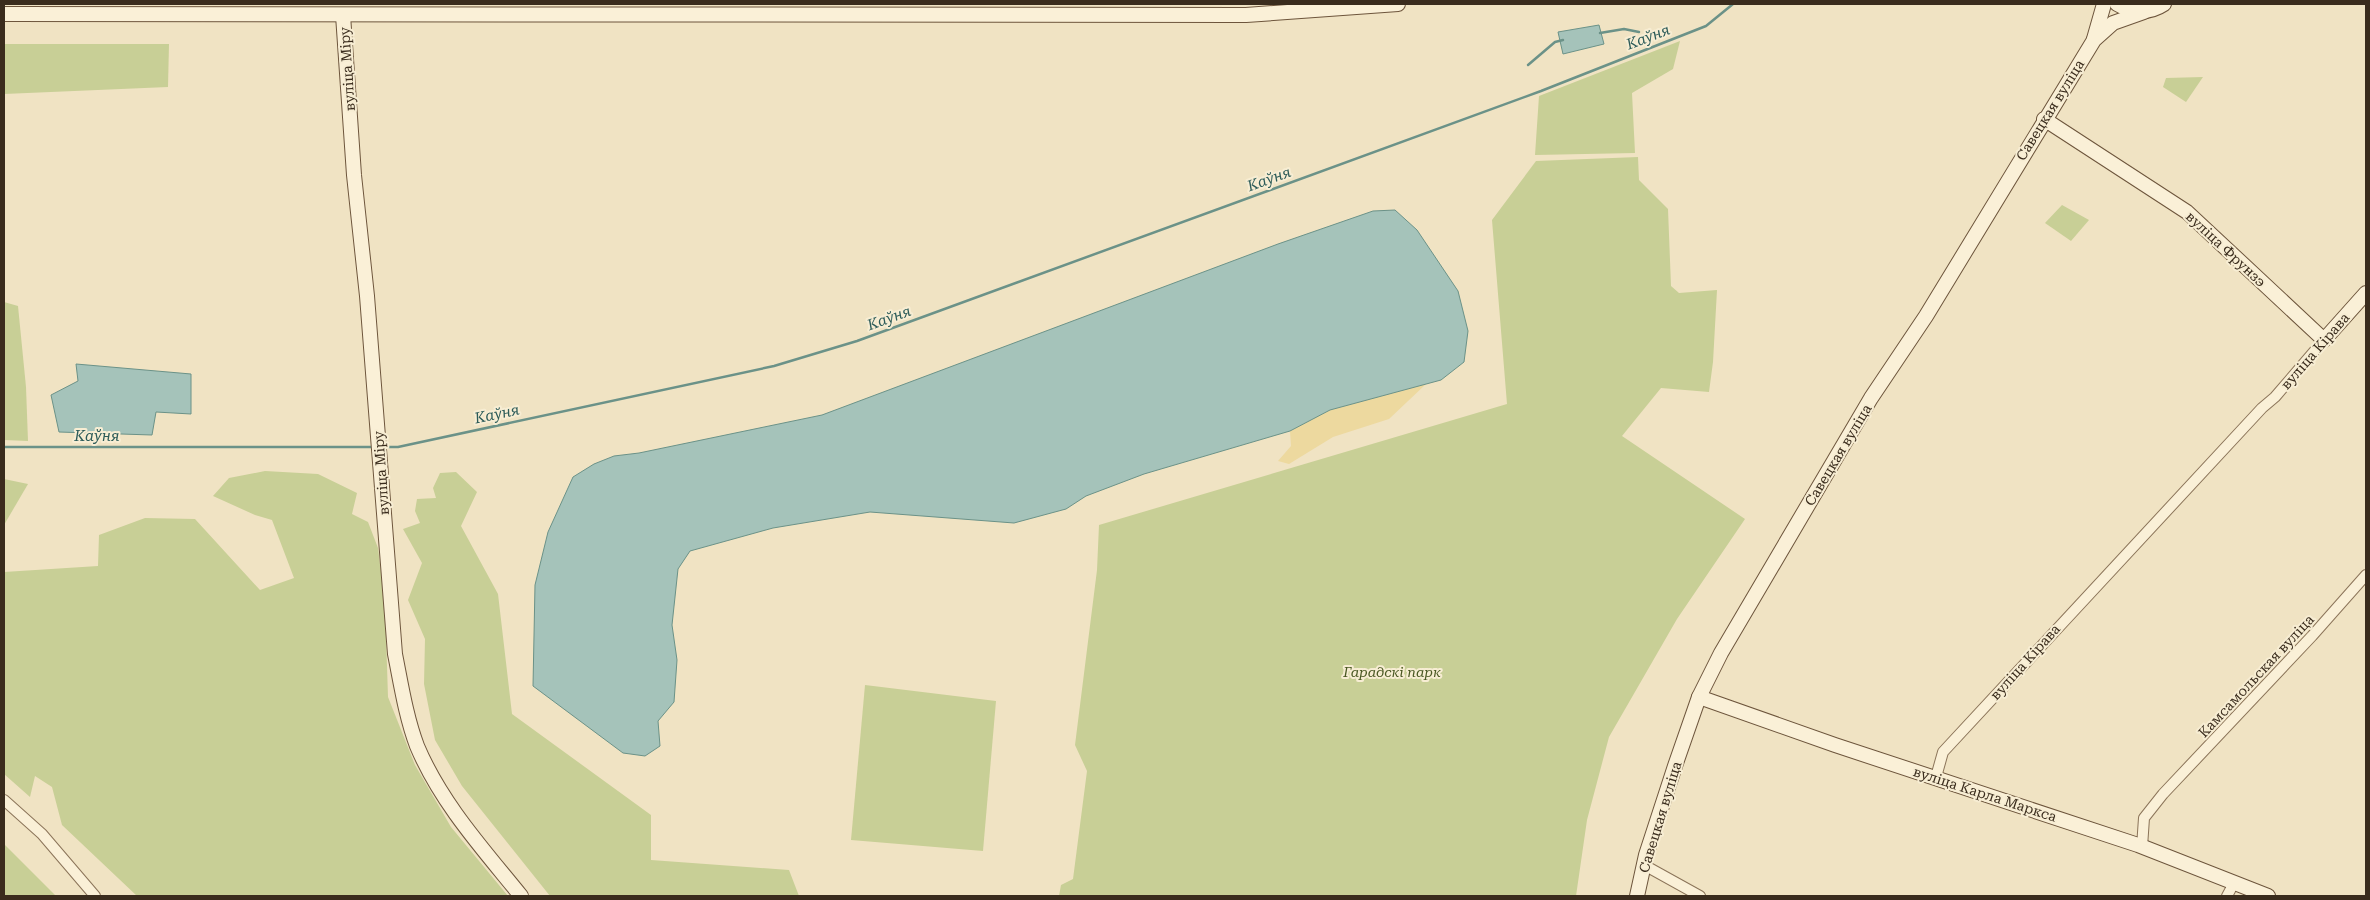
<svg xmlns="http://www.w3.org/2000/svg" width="2370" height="900" font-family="'Roboto Serif',serif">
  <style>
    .green { fill: #c8cf96 }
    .sand { fill: #edd99f }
    .water { fill: #a5c3ba; stroke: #6b9288 }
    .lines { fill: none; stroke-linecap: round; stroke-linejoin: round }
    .stream { stroke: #6b9288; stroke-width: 2.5 }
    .street-casing { stroke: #8b7459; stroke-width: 12 }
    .secondary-casing { stroke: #6d553c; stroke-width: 16 }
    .street { stroke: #faf0d7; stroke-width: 10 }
    .secondary { stroke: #faf0d7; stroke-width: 14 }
    .labels { text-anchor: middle; stroke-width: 4; stroke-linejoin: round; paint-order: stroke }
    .street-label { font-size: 14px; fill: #3a2c1d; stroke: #f7edd3 }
    .park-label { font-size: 14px; font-style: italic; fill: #4a5823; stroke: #f7edd3 }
    .water-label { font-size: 15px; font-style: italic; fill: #2c5b58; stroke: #f7edd3 }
  </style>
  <rect width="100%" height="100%" fill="#f0e3c3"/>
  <!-- green -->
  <g class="green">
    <polygon points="1680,41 1673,69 1632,93 1635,153 1535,155 1539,96"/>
    <polygon points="4,44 169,44 168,87 4,94"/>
    <polygon points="2203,77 2186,102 2163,87 2166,78"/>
    <polygon points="1638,157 1639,180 1668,209 1671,286 1679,293 1717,290 1713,362 1709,392 1661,388 1622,436 1745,519 1677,619 1609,737 1587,820 1576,896 1059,896 1061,885 1073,879 1087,771 1075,745 1097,570 1099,525 1507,404 1492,220 1536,161"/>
    <polygon points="2062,205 2089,220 2071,241 2045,223"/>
    <polygon points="4,302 18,306 26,387 28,441 4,440"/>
    <polygon points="265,471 318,474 357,493 352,514 368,522 378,548 385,604 388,697 415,765 451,827 508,896 137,896 62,825 52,787 35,776 30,797 4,774 4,572 98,566 99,535 145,518 195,519 260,590 294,578 272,520 255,515 213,496 229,478"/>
    <polygon points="456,472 477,492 461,526 498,594 512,714 651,815 651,860 789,870 799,896 550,896 462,786 435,740 424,684 425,639 408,600 422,563 403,529 420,523 415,511 417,499 436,498 433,488 440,473"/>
    <polygon points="4,479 28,484 4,525"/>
    <polygon points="865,685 996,701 983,851 851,840"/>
    <polygon points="4,844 56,896 4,896"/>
  </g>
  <!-- sand -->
  <polygon class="sand" points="1426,384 1389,419 1333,437 1289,464 1278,461 1291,446 1290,431 1330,410"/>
  <!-- water -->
  <g class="water">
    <polygon points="1599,25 1604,44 1563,54 1558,32"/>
    <polygon points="1395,210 1417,230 1458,291 1468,331 1464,362 1441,380 1330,410 1290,431 1144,474 1086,496 1066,509 1014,523 870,512 773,528 690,551 678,569 672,625 677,660 674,702 658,721 660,746 645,756 623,753 533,686 535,585 548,532 573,477 594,464 614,456 639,453 822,415 1278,244 1373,211"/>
    <polygon points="76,364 191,374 191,414 156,412 152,435 59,432 51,395 78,381"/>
  </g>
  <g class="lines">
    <!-- stream -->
    <g class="stream">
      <polyline points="1600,33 1624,29 1639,32"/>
      <polyline points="1528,65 1555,42 1563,40"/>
      <polyline points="4,447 375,447"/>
      <polyline points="383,447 398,447 774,366 857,341 1541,91 1706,26 1733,4"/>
    </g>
    <defs>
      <g id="street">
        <polyline points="1936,777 1943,752 2262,408 2275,397 2324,340"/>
        <polyline points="4,800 42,834 95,896"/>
        <polyline points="2142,847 2144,818 2163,794 2312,636 2366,575"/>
        <polyline points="1644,865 1700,896"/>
        <polyline points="2227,896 2234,883"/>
      </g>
      <g id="secondary">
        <path d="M2117 4C2132 13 2149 14 2164 4"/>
        <polyline points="4,14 1246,15 1398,4"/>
        <path d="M343 15 354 175 367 296 395 654C401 684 406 717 417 746 441 803 483 849 521 896"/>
        <polyline points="2094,39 2104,4"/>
        <polyline points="2044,119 2187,212 2324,340 2366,293"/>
        <polyline points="1699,697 1835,745 2138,845 2268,896"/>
        <polyline points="1637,896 1646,855 1675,766 1699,697 1721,653 1871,398 1926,316 2094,40 2113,23 2144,12"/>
      </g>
    </defs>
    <!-- street casing -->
    <use href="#street" class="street-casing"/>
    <!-- secondary casing -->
    <use href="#secondary" class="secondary-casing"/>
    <!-- street -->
    <use href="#street" class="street"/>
    <!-- secondary -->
    <use href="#secondary" class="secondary"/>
  </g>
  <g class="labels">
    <!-- street labels -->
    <g class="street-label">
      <text transform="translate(347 69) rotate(-94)" y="5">вуліца Міру</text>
      <text transform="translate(2050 110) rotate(-58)" y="5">Савецкая вуліца</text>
      <text transform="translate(2226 249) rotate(43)" y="5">вуліца Фрунзэ</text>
      <text transform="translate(2315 351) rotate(-49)" y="5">вуліца Кірава</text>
      <text transform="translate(1838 455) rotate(-59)" y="5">Савецкая вуліца</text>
      <text transform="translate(381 473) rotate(-94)" y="5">вуліца Міру</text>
      <text transform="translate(2025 662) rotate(-48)" y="5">вуліца Кірава</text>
      <text transform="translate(2256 676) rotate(-47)" y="5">Камсамольская вуліца</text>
      <text transform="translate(1985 794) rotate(18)" y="5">вуліца Карла Маркса</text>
      <text transform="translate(1660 817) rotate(-73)" y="5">Савецкая вуліца</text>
    </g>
    <!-- park labels -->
    <g class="park-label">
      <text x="1392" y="677">Гарадскі парк</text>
    </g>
    <!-- water labels -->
    <g class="water-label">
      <text transform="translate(1648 37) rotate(-21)" y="5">Каўня</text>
      <text transform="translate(1269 179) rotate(-20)" y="5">Каўня</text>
      <text transform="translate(889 318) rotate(-20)" y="5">Каўня</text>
      <text transform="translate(497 414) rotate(-12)" y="5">Каўня</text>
      <text x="97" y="441">Каўня</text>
    </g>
  </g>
  <!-- border -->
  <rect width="2370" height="900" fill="none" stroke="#3a2c1d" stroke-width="10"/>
</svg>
